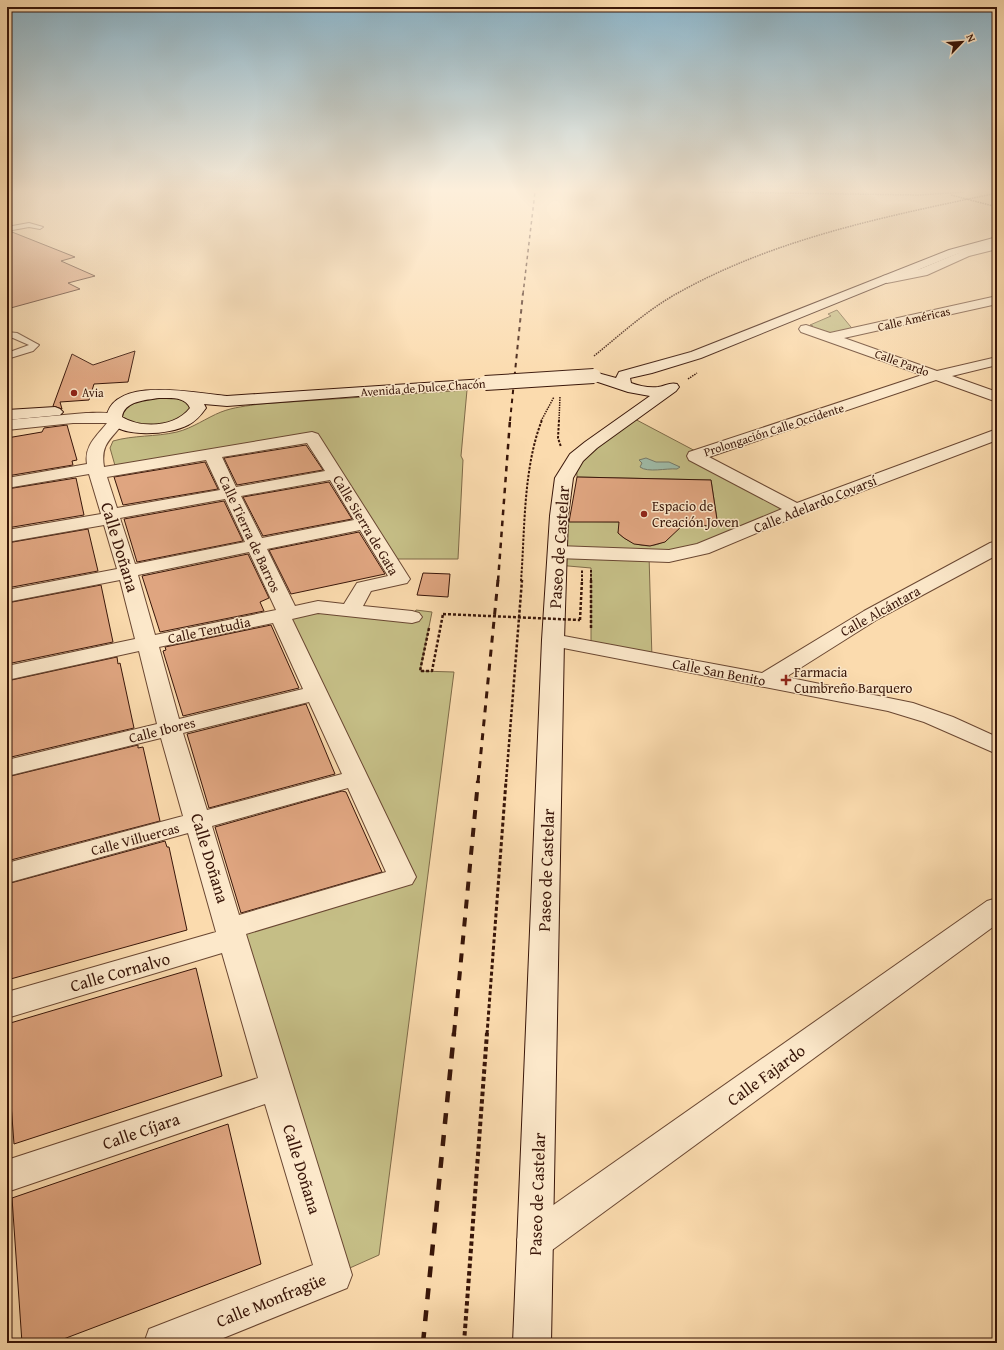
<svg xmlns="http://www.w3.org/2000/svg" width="1004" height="1350" font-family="'Gentium Book Plus',serif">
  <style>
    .green { fill: #c5be86; stroke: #7f6a48 }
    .water { fill: #9fbba7; stroke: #767968 }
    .building { fill: #dfa580; stroke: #391609 }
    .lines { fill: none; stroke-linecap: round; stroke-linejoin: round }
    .lane-casing { stroke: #6a4732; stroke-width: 2 }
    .street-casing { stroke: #6a4732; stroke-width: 2 }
    .secondary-casing { stroke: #391609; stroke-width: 2 }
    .path-far4 { stroke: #391609; stroke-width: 1.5; stroke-dasharray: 1.5 1; stroke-linecap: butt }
    .path-far3 { stroke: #391609; stroke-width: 2; stroke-dasharray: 2.5 1.5; stroke-linecap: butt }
    .path-far2 { stroke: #391609; stroke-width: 2.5; stroke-dasharray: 3 2; stroke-linecap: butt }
    .path-far1 { stroke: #391609; stroke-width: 3; stroke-dasharray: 4 2.5; stroke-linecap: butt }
    .path { stroke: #391609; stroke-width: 4; stroke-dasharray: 4.5 3; stroke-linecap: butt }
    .lane { fill: #fce8ca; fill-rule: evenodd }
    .street { fill: #fce8ca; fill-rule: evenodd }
    .secondary { fill: #fce8ca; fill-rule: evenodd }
    .rail-far5 { stroke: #391609; stroke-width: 1.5; stroke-dasharray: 3.5 3.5; stroke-linecap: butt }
    .rail-far4 { stroke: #391609; stroke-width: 2; stroke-dasharray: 4.5 4.5; stroke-linecap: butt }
    .rail-far3 { stroke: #391609; stroke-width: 2.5; stroke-dasharray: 5.5 5.5; stroke-linecap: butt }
    .rail-far2 { stroke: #391609; stroke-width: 3; stroke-dasharray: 7 7; stroke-linecap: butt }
    .rail-far1 { stroke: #391609; stroke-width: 4; stroke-dasharray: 9 9; stroke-linecap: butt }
    .rail { stroke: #391609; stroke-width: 4.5; stroke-dasharray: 11 11; stroke-linecap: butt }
    .secondary-bridge-casing { stroke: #391609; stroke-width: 16; stroke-linecap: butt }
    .path-bridge { stroke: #391609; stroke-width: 2.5; stroke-dasharray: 3 2; stroke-linecap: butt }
    .secondary-bridge { stroke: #fce8ca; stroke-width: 14 }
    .poi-dot { fill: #8f2418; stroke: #fce8ca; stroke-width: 1.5 }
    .labels { text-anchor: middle; stroke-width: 3; stroke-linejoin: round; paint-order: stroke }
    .far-street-label { font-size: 12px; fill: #391609; stroke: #fce8ca }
    .far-poi-label { font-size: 12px; fill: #391609; stroke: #fce8ca; text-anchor: start }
    .street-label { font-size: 14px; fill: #391609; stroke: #fce8ca }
    .poi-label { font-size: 14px; fill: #391609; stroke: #fce8ca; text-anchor: start }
    .near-street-label { font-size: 17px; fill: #391609; stroke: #fce8ca }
  </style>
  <rect width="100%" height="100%" fill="#fbdbae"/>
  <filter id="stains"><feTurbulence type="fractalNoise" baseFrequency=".005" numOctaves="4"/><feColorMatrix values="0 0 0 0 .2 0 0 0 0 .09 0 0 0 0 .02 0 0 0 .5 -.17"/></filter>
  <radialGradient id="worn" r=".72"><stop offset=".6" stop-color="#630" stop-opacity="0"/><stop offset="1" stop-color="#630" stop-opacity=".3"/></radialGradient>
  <!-- green -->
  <g class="green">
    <polygon points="837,310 855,332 831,337 806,329 813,326 810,325 831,316 828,314"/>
    <path d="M467 390 461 456 463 460 458 559H388L312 437 116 469 110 448 113 441C134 435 155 437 177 432 193 428 206 418 221 412 234 407 247 406 260 404Z"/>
    <polygon points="144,397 179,397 194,408 174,422 150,426 121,420 120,410"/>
    <path d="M631 417 701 454 796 510 702 549 649 555 652 659 591 647V568L557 565 560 521 627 522 619 528 618 533C633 547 655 551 670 537L669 529 662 524 718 526 711 480 577 477 576 458Z"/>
    <polygon points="318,607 412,617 416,610 432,612 420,671 454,672 379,1255 334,1275 234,938 402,877 280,615"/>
  </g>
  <!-- water -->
  <path class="water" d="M646 458 656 462H669L680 467 677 469C666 468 648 473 640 467L642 463 639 460Z"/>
  <!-- building -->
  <g class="building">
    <polygon points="7,232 12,232 75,257 61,261 95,276 68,283 80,289 7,309"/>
    <polygon points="135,351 128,382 94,384 89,400 60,402 62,409 53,406 72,354 93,365"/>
    <polygon points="67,425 77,460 72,461 73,465 7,476 7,438 42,432 44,428"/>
    <polygon points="306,445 323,470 237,485 224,458"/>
    <polygon points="205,462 218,489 123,505 114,477"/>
    <polygon points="577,477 711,480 718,526 683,525 665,542 650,546 634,544 624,538 618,533 619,522 569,522"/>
    <polygon points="76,478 84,515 7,528 7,489"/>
    <polygon points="329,482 352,519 263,536 243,497"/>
    <polygon points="224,501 243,541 137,562 124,519"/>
    <polygon points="88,529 98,571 7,588 7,543"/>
    <polygon points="359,532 385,574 291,594 269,550"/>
    <polygon points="248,554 269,598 260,602 264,611 160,632 142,576"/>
    <polygon points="423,573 450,574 448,597 417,595"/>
    <polygon points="101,585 113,642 7,664 7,603"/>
    <polygon points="271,625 299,688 183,716 163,651 166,650 165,647"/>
    <polygon points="117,657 118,664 120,663 134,728 7,758 7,681"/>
    <polygon points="306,704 335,774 209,808 187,734"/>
    <polygon points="138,745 138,748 143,747 160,821 7,861 7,777"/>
    <polygon points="342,791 346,792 382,872 241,913 215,827"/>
    <polygon points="165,841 167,847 169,847 187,930 7,980 7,884"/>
    <polygon points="196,968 222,1076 14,1144 7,1049 7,1024"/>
    <polygon points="228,1124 261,1264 53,1343 22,1343 12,1198"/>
  </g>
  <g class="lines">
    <defs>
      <g id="lane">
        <polygon points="29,223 43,227 40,229 29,227 7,231 7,227"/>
        <polygon points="7,332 17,333 39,345 33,351 7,359 7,353 29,345 13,338 7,338"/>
      </g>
      <g id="street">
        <polygon points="997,242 997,249 969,256 927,275 887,283 881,279 883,276 920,269 961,252"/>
        <polygon points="997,296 997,304 844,338 937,371 997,357 997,365 952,376 997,392 997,402 936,380 709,457 797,503 997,429 997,440 802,514 709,553 669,562 557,558 550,556 548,552 550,548 557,546 669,550 697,544 782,509 689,460 687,456 689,452 922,375 801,332 799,329 801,326 806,325 830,333"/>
        <path d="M86 413C98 413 118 410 125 421 112 439 100 443 104 467L312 432 318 434 410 579 407 583 371 591 363 606 412 611 419 613 422 617 419 621 412 623 318 613 292 619 416 877 412 884 246 934 352 1275 347 1288 211 1343H144L149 1329 313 1265 265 1104 7 1192V1160L258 1078 222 953 7 1018V992L216 932 188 833 7 883V863L183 816 161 738 7 776V760L157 724 139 651 7 680V666L135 639 120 580 7 602V590L117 569 104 525 7 542V530L101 514 89 474 7 488V478L87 464C84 446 96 437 107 423H73L7 430V420ZM307 443 325 471 236 487 222 457ZM206 460 220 490 117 508 107 477ZM330 480 354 520 262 538 241 496ZM225 499 245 542 135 564 120 518ZM360 530 388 576 357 583 344 604 318 601 295 606 267 549ZM249 552 276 610 155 635 138 575ZM273 623 303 689 179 719 159 647ZM309 702 342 774 207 810 183 733ZM348 788 386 872 239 915 212 826Z"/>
        <polygon points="997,541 997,555 878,619 786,677 913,703 953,717 997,737 997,754 924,722 888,711 553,646 546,644 542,640 546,636 553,634 762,673 864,611 990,543"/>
        <polygon points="997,898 997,924 548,1253 535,1258 522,1253 517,1240 522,1227 987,901"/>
      </g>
      <g id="secondary">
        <path d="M997 237V243L957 254 701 358 652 373 630 378 631 383C639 386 649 388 658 387 665 386 670 382 677 384L679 387 676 391 597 448 583 461 573 478 568 516 564 640 551 1343H513L542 640 550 516 555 478 570 454 585 442 650 396 628 392 589 379 587 376 589 373 594 372 616 378 619 372 691 352 949 250Z"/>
        <path d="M485 379 490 380 492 383 490 386 227 406 204 404 206 408C201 415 196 421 188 425 169 435 120 439 106 419 112 374 198 394 227 396ZM159 398C170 398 185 396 190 408 175 427 142 429 122 417 124 401 146 400 159 398Z"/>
        <polygon points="55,407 60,409 63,412 60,415 7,420 7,410"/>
      </g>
    </defs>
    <!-- lane casing -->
    <use href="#lane" class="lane-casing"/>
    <!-- street casing -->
    <use href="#street" class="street-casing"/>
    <!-- secondary casing -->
    <use href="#secondary" class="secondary-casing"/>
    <!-- path-far4 -->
    <g class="path-far4">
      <polyline points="715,192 919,195 965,192"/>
      <polyline points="7,193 10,192"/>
      <polyline points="951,195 997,207"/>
      <path d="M594 356C621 334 646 311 676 294 775 238 888 216 997 193"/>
      <polyline points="688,379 697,373"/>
      <polyline points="541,421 554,397"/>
      <polyline points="559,421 560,396"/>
    </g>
    <!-- path-far3 -->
    <g class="path-far3">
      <polyline points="559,420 558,438 561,447"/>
      <polyline points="591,570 591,581"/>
      <path d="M521 581C525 530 523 468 542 420"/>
      <polyline points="582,581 582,570"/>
    </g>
    <!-- path-far2 -->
    <g class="path-far2">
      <polyline points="591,580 591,629"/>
      <polyline points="580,620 582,580"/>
      <polyline points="429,628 420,671 432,671 443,614"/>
      <polyline points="506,782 522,580"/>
    </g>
    <!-- path-far1 -->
    <polyline class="path-far1" points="487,1034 506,781"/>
    <!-- path -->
    <polyline class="path" points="464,1343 487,1033"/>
    <!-- lane -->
    <use href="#lane" class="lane"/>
    <!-- street -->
    <use href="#street" class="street"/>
    <!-- secondary -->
    <use href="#secondary" class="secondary"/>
    <!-- rail-far5 -->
    <polyline class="rail-far5" points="523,294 535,192"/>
    <!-- rail-far4 -->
    <polyline class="rail-far4" points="510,421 523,293"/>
    <!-- rail-far3 -->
    <polyline class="rail-far3" points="498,581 510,420"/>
    <!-- rail-far2 -->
    <polyline class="rail-far2" points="478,782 498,580"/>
    <!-- rail-far1 -->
    <polyline class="rail-far1" points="454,1034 478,781"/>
    <!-- rail -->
    <polyline class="rail" points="423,1343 454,1033"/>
    <defs>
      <polyline id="secondary-bridge" points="485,383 594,376"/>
    </defs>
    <!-- secondary-bridge casing -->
    <use href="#secondary-bridge" class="secondary-bridge-casing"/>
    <!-- path-bridge -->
    <polyline class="path-bridge" points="443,614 580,620"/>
    <!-- secondary-bridge -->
    <use href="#secondary-bridge" class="secondary-bridge"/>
  </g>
  <!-- sky -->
  <linearGradient id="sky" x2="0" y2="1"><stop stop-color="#8bb7ce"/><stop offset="0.5" stop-color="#fdefdb"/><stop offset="1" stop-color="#fdefdb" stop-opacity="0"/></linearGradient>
  <rect width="1004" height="381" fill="url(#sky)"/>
  <!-- markers -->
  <g class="poi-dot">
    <circle cx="74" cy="393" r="4"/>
    <circle cx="644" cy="514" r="4"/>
    <path d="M784 674h4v4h4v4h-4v4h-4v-4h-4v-4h4z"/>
  </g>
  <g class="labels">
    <!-- far-street labels -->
    <g class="far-street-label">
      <text transform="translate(914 319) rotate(-13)" y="4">Calle Américas</text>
      <text transform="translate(902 363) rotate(20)" y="4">Calle Pardo</text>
      <text transform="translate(423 388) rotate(-4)" y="4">Avenida de Dulce Chacón</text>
      <text transform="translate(774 430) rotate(-18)" y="4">Prolongación Calle Occidente</text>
    </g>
    <!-- far-poi labels -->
    <g class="far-poi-label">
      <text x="82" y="397">Avia</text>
    </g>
    <!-- street labels -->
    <g class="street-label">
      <text transform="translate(815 504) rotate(-22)" y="5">Calle Adelardo Covarsí</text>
      <text transform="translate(366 525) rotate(59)" y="5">Calle Sierra de Gata</text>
      <text transform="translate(250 534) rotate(65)" y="5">Calle Tierra de Barros</text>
      <text transform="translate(880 611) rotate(-29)" y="5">Calle Alcántara</text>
      <text transform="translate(209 630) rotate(-12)" y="5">Calle Tentudia</text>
      <text transform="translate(719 672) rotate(11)" y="5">Calle San Benito</text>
      <text transform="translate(162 730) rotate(-14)" y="5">Calle Ibores</text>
      <text transform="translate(135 839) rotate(-15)" y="5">Calle Villuercas</text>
    </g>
    <!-- poi labels -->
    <g class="poi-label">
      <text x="652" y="511">Espacio de<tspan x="652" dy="16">Creación Joven</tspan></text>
      <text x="794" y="677">Farmacia<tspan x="794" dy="16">Cumbreño Barquero</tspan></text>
    </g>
    <!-- near-street labels -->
    <g class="near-street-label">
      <text transform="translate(120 547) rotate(73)" y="6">Calle Doñana</text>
      <text transform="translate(559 547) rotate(-86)" y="6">Paseo de Castelar</text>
      <text transform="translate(210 858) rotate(73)" y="6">Calle Doñana</text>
      <text transform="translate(546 870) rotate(-88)" y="6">Paseo de Castelar</text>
      <text transform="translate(120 972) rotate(-16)" y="6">Calle Cornalvo</text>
      <text transform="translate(766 1075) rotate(-36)" y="6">Calle Fajardo</text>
      <text transform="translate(141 1131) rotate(-19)" y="6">Calle Cíjara</text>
      <text transform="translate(302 1169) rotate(73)" y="6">Calle Doñana</text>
      <text transform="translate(537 1194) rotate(-88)" y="6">Paseo de Castelar</text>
      <text transform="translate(271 1300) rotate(-22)" y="6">Calle Monfragüe</text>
    </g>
  </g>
  <!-- margin -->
  <rect width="1004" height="1350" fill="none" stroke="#fbdbae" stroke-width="24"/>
  <rect x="8" y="8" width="988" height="1334" fill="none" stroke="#391609" stroke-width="2"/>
  <rect x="12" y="12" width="980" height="1326" fill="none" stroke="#391609"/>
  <!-- north arrow -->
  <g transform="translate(962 42) rotate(65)" stroke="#fce8ca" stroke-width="3" paint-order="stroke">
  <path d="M0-3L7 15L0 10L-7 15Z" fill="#391609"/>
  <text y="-6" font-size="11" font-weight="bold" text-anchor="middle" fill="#391609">N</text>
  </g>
  <rect width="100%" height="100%" filter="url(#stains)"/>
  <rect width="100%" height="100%" fill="url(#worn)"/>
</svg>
